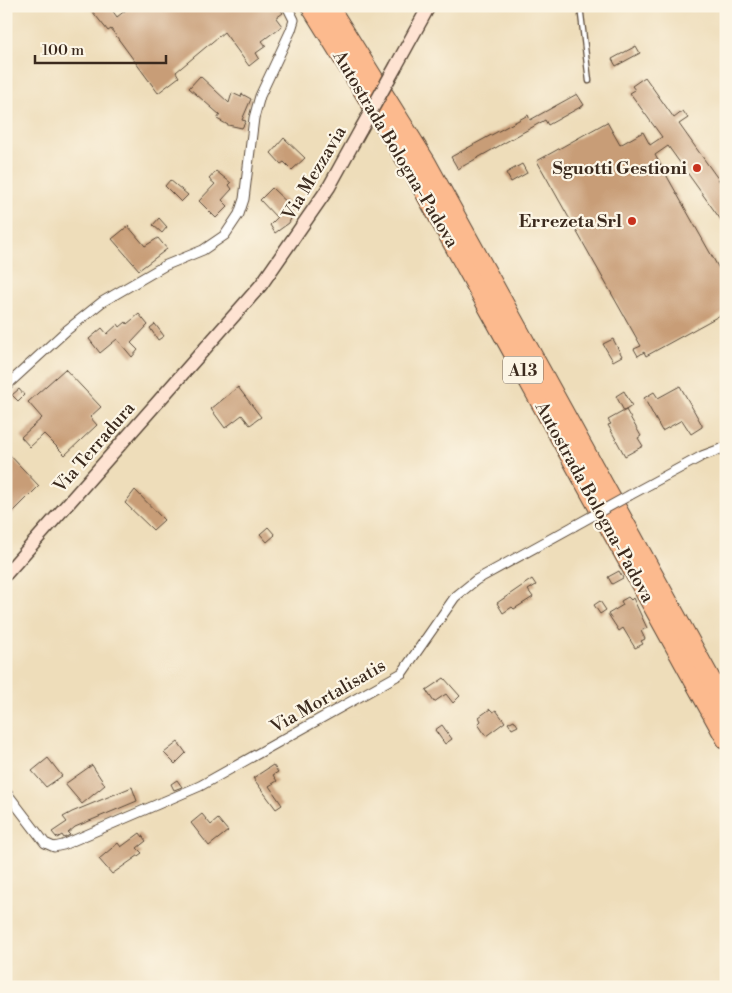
<svg xmlns="http://www.w3.org/2000/svg" width="732" height="993" font-family="'Libre Bodoni',serif">
  <style>
    .building { fill: #c89d77 }
    .lines { fill: none; stroke-linecap: round; stroke-linejoin: round }
    .service-casing { stroke: #564535; stroke-width: 7 }
    .minor-casing { stroke: #564535; stroke-width: 11 }
    .secondary-casing { stroke: #564535; stroke-width: 15 }
    .motorway-casing { stroke: #564535; stroke-width: 20 }
    .service { stroke: #fff; stroke-width: 4.5 }
    .minor { stroke: #fff; stroke-width: 9 }
    .secondary { stroke: #fee3d2; stroke-width: 12 }
    .motorway { stroke: #fcba8e; stroke-width: 18 }
    .minor-bridge-casing { stroke: #564535; stroke-width: 11; stroke-linecap: butt }
    .secondary-bridge-casing { stroke: #564535; stroke-width: 15; stroke-linecap: butt }
    .minor-bridge { stroke: #fff; stroke-width: 9 }
    .secondary-bridge { stroke: #fee3d2; stroke-width: 12 }
    .poi-dot { fill: #c8321e; stroke: #fcf5e5; stroke-width: 2 }
    .labels { text-anchor: middle; stroke-width: 4.5; stroke-linejoin: round; paint-order: stroke }
    .shield { fill: #fcf5e5; stroke: #75675a; stroke-width: 1 }
    .shield-label { font-size: 16px; font-weight: bold; fill: #3b2a1e }
    .street-label { font-size: 18px; fill: #3b2a1e; stroke: #fcf5e5 }
    .poi-label { font-size: 18px; font-weight: bold; fill: #3b2a1e; stroke: #fcf5e5; text-anchor: end }
  </style>
  <rect width="100%" height="100%" fill="#fcf5e5"/>
  <filter id="ink" filterUnits="userSpaceOnUse"><feTurbulence type="fractalNoise" baseFrequency=".02" numOctaves="2"/><feDisplacementMap in="SourceGraphic" scale="10" xChannelSelector="R" yChannelSelector="G"/><feConvolveMatrix kernelMatrix="1 2 1 2 8 2 1 2 1" color-interpolation-filters="sRGB"/></filter>
  <filter id="wash" filterUnits="userSpaceOnUse"><feTurbulence type="fractalNoise" baseFrequency=".0096" numOctaves="4" result="noise"/><feDisplacementMap in="SourceGraphic" scale="20" xChannelSelector="R" yChannelSelector="G"/><feGaussianBlur stdDeviation="1.12" result="paint"/><feColorMatrix in="noise" values="0 0 0 0 0 0 0 0 0 0 0 0 0 0 0 0 0 1.4 0 .05"/><feComposite in="paint" operator="in"/></filter>
  <g filter="url(#wash)">
    <rect width="100%" height="100%" fill="#eeddba"/>
    <g id="blocks">
      <!-- building -->
      <g class="building">
        <polygon points="88,6 109,6 117,17 131,6 278,6 283,13 276,18 282,26 262,41 266,46 256,53 259,58 249,66 224,32 176,72 179,77 158,93 111,29 108,31"/>
        <polygon points="636,46 640,53 616,66 612,59"/>
        <polygon points="200,76 229,103 232,93 241,97 242,94 251,99 242,120 246,121 242,128 228,125 217,119 220,115 189,88"/>
        <polygon points="645,77 674,118 683,111 688,118 679,124 726,190 726,227 668,146 655,155 726,281 726,312 646,356 644,352 638,356 634,349 641,346 537,161 607,122 620,145 643,132 650,145 662,137 630,93 635,90 632,86"/>
        <polygon points="577,94 584,105 548,125 545,120 458,169 451,157 528,115 530,120"/>
        <polygon points="284,138 305,158 292,170 284,162 281,164 271,153"/>
        <polygon points="522,164 527,173 511,182 506,173"/>
        <polygon points="216,171 231,183 229,185 232,189 222,200 228,206 216,218 199,201 215,184 209,179"/>
        <polygon points="170,180 188,195 181,202 165,186"/>
        <polygon points="272,188 293,208 289,213 292,216 289,223 275,233 270,225 277,218 260,200"/>
        <polygon points="159,218 167,227 162,233 153,225"/>
        <polygon points="128,226 145,246 158,238 167,249 139,270 112,239"/>
        <polygon points="139,314 148,325 131,343 138,350 132,357 117,339 100,353 89,339 102,328 107,334 118,324 120,327 126,322 127,324"/>
        <polygon points="155,324 164,336 158,340 150,328"/>
        <polygon points="613,339 622,356 613,361 603,344"/>
        <polygon points="65,369 101,407 90,417 97,425 65,455 44,434 30,447 21,437 42,418 28,402"/>
        <polygon points="680,386 702,425 702,427 691,434 682,420 662,431 644,398 654,392 658,398"/>
        <polygon points="238,387 261,417 250,425 242,415 225,428 211,409"/>
        <polygon points="19,389 24,395 18,401 12,395"/>
        <polygon points="624,391 632,406 624,411 616,396"/>
        <polygon points="626,410 641,436 638,438 643,446 625,456 608,425 611,424 608,420"/>
        <polygon points="6,451 39,486 6,519"/>
        <polygon points="135,490 164,520 153,530 125,503"/>
        <polygon points="268,527 275,535 267,542 260,534"/>
        <polygon points="619,571 623,578 612,584 608,577"/>
        <polygon points="532,579 536,585 528,590 533,597 514,609 512,607 503,613 497,603"/>
        <polygon points="628,597 631,600 633,598 647,628 641,631 645,639 641,641 643,644 635,648 623,628 619,631 608,614 623,605 621,601"/>
        <polygon points="600,601 606,610 600,614 594,605"/>
        <polygon points="444,678 460,696 453,703 446,694 434,702 426,690"/>
        <polygon points="490,709 493,712 496,710 505,722 486,736 478,724 481,721 479,717"/>
        <polygon points="514,720 518,726 512,729 508,723"/>
        <polygon points="442,725 452,739 445,744 435,730"/>
        <polygon points="178,742 186,753 175,764 164,753"/>
        <polygon points="48,758 62,776 46,787 32,771"/>
        <polygon points="92,765 105,785 82,804 65,784"/>
        <polygon points="273,765 278,772 273,775 277,781 269,786 282,805 276,809 253,778"/>
        <polygon points="177,780 182,787 174,790 171,784"/>
        <polygon points="132,787 137,801 75,827 68,833 70,835 64,838 62,835 57,838 52,832 67,822 63,817 72,812"/>
        <polygon points="202,814 211,825 218,819 228,831 209,846 191,823"/>
        <polygon points="140,833 146,841 137,848 142,853 112,874 99,859 118,843 121,847"/>
      </g>
    </g>
  </g>
  <g filter="url(#ink)">
    <use href="#blocks" fill-opacity="0" stroke="#564535" stroke-width="1"/>
    <g class="lines">
      <defs>
        <polyline id="service" points="580,6 589,81"/>
        <g id="minor">
          <polyline points="6,386 67,330 102,302 164,266 203,250 225,235 239,214 244,199 254,118 260,96 291,30 294,20 287,6"/>
          <polyline points="630,495 702,456 726,447"/>
          <polyline points="6,792 45,843 54,847 63,845 200,786 402,673 455,597 476,580 574,526"/>
        </g>
        <g id="secondary">
          <polyline points="396,66 429,6"/>
          <polyline points="6,574 261,285 329,187 361,129"/>
        </g>
        <g id="motorway">
          <polyline points="310,6 413,172 726,740"/>
          <polyline points="329,6 427,163 726,706"/>
        </g>
      </defs>
      <!-- service casing -->
      <use href="#service" class="service-casing"/>
      <!-- minor casing -->
      <use href="#minor" class="minor-casing"/>
      <!-- secondary casing -->
      <use href="#secondary" class="secondary-casing"/>
      <!-- motorway casing -->
      <use href="#motorway" class="motorway-casing"/>
      <!-- service -->
      <use href="#service" class="service"/>
      <!-- minor -->
      <use href="#minor" class="minor"/>
      <!-- secondary -->
      <use href="#secondary" class="secondary"/>
      <!-- motorway -->
      <use href="#motorway" class="motorway"/>
      <defs>
        <polyline id="minor-bridge" points="574,526 630,495"/>
        <polyline id="secondary-bridge" points="361,129 396,66"/>
      </defs>
      <!-- minor-bridge casing -->
      <use href="#minor-bridge" class="minor-bridge-casing"/>
      <!-- secondary-bridge casing -->
      <use href="#secondary-bridge" class="secondary-bridge-casing"/>
      <!-- minor-bridge -->
      <use href="#minor-bridge" class="minor-bridge"/>
      <!-- secondary-bridge -->
      <use href="#secondary-bridge" class="secondary-bridge"/>
    </g>
  </g>
  <!-- markers -->
  <g class="poi-dot">
    <circle cx="697" cy="168" r="5"/>
    <circle cx="632" cy="221" r="5"/>
  </g>
  <g class="labels">
    <!-- shield labels -->
    <rect class="shield" x="503" y="356.5" width="40" height="27" rx="4"/>
    <g class="shield-label">
      <text x="523" y="376">A13</text>
    </g>
    <!-- street labels -->
    <g class="street-label">
      <text transform="translate(396 149) rotate(59)" y="6">Autostrada Bologna-Padova</text>
      <text transform="translate(314 173) rotate(-59)" y="6">Via Mezzavia</text>
      <text transform="translate(94 447) rotate(-49)" y="6">Via Terradura</text>
      <text transform="translate(595 502) rotate(61)" y="6">Autostrada Bologna-Padova</text>
      <text transform="translate(328 696) rotate(-30)" y="6">Via Mortalisatis</text>
    </g>
    <!-- poi labels -->
    <g class="poi-label">
      <text x="687" y="174">Sguotti Gestioni</text>
      <text x="622" y="227">Errezeta Srl</text>
    </g>
  </g>
  <!-- margin -->
  <rect width="732" height="993" fill="none" stroke="#fcf5e5" stroke-width="25"/>
  <!-- scale -->
  <path d="M35 55v8h131v-8" fill="none" stroke="#3b2a1e" stroke-width="2.5"/>
  <text x="42" y="55" font-size="15" fill="#3b2a1e" stroke="#fcf5e5" stroke-width="4" paint-order="stroke">100 m</text>
</svg>
